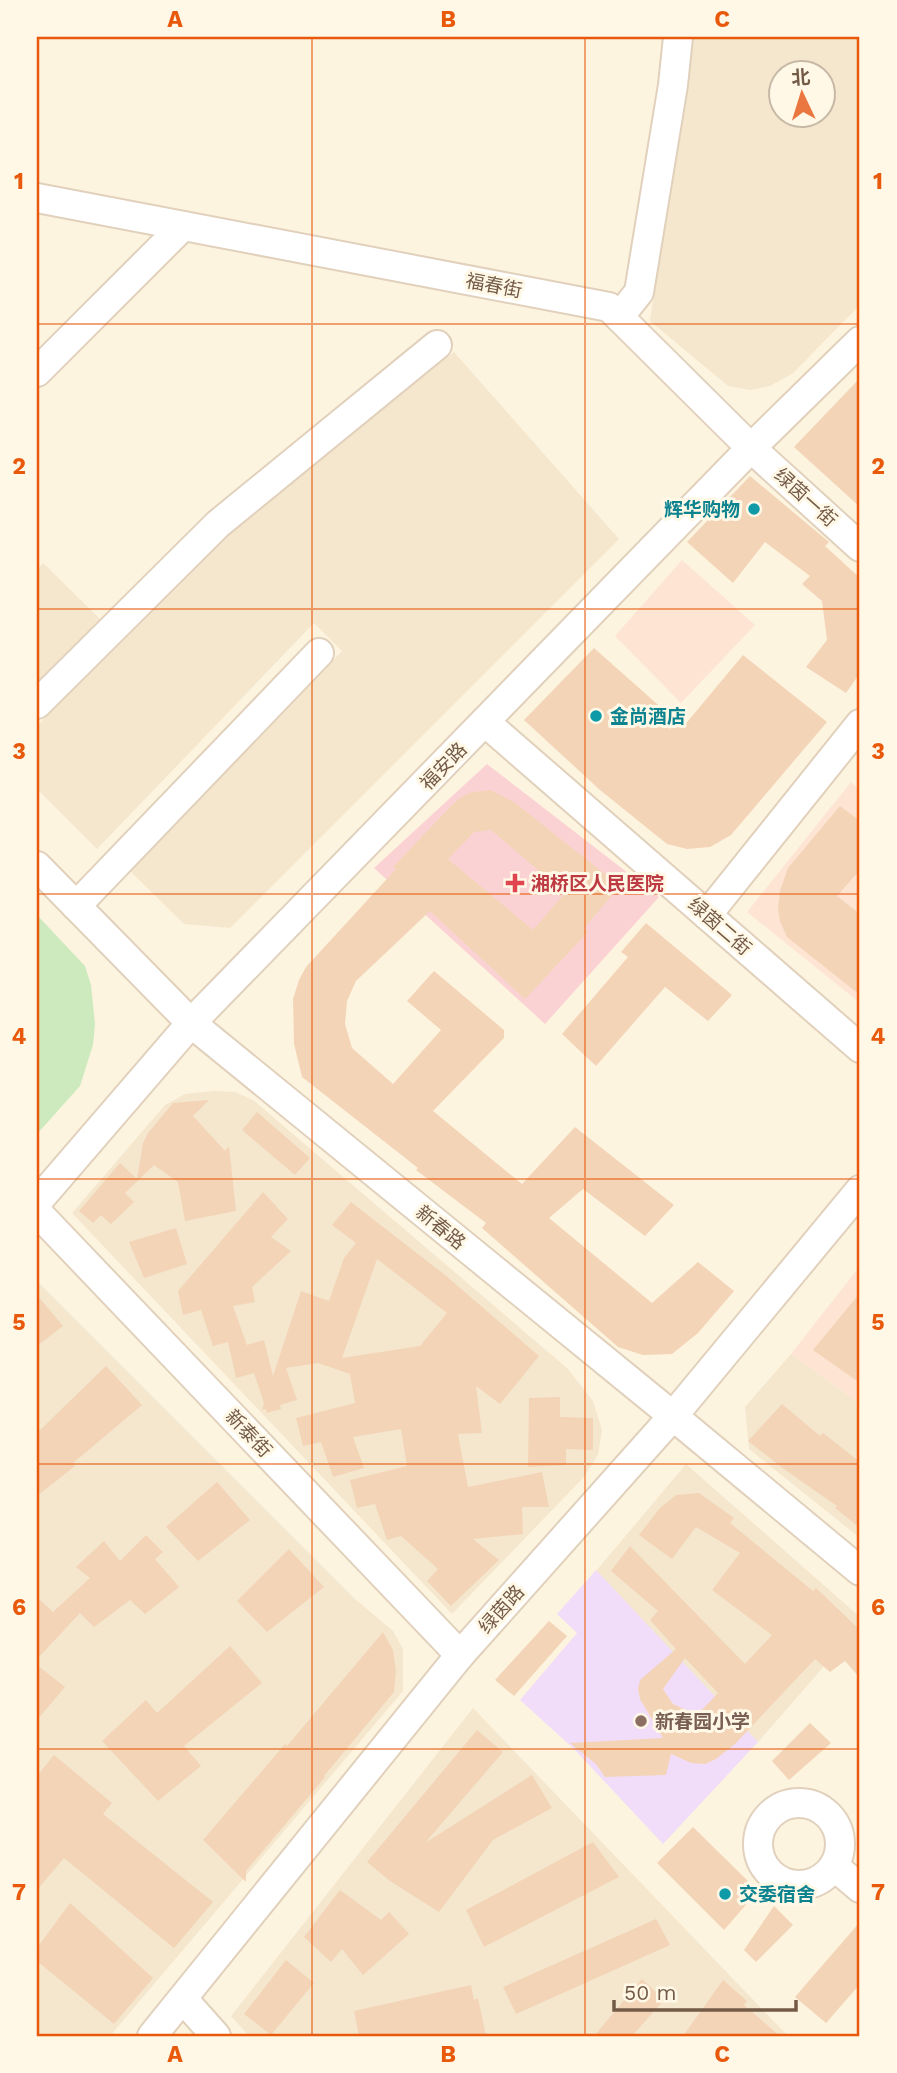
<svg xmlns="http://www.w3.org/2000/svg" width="897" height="2073" font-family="'Work Sans','Noto Sans SC',sans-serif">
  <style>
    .residential { fill: #f4e7ce; fill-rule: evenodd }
    .commercial { fill: #fee4d3 }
    .education { fill: #f1ddf9 }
    .medical { fill: #fbd2d3 }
    .green { fill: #cceabe }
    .building { fill: #f3d4b7; fill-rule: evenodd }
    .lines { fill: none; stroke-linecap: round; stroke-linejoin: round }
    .minor-casing { stroke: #e1d1bc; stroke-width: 32 }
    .minor { stroke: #fff; stroke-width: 28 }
    .grid { fill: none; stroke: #e8590c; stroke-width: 2; stroke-opacity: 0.55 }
    .culture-dot { fill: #0f9aa8; stroke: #fff8e6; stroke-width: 2.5 }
    .health-dot { fill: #e0444e; stroke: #fff8e6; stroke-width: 2.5 }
    .education-dot { fill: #8d6e63; stroke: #fff8e6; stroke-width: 2.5 }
    .labels { text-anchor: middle; stroke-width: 6; stroke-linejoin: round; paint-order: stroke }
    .street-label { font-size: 19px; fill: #745b47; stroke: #fff8e6 }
    .culture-label { font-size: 19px; font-weight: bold; fill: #0d838f; stroke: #fff8e6; text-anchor: start }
    .health-label { font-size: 19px; font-weight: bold; fill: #be3a42; stroke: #fff8e6; text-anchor: start }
    .education-label { font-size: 19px; font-weight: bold; fill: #785e54; stroke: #fff8e6; text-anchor: start }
    .neatline { fill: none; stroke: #e8590c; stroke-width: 2.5 }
    .grid-label { font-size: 23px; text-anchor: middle; font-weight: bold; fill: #e8590c }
  </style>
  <rect width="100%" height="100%" fill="#fdf4e0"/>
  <!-- residential -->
  <g class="residential">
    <path d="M691 37H860V305L792 374 770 386 750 390 728 386 650 321ZM782 74H824V116H782Z"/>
    <polygon points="454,352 619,539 230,928 184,924 129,870 342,651 314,623 97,849 37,789 37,726 229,533"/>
    <polygon points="43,563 100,619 37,682 37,570"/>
    <polygon points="214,1091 235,1092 253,1100 567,1368 593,1401 602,1430 598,1455 584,1477 452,1614 72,1213 165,1105 185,1094"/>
    <polygon points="37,1281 355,1599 393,1631 403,1649 403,1691 110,2036 37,2036"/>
    <polygon points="791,1354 860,1404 860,1538 749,1449 745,1407"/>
    <polygon points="686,1464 860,1617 860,1625 758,1742 596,1571"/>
    <polygon points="473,1708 788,2036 249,2036 231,2016"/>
  </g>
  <!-- commercial -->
  <g class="commercial">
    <polygon points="682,560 755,625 681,703 615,636"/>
    <polygon points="851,782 860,790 860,1003 747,912"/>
    <polygon points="860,1266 860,1404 791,1354"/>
  </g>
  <!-- education -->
  <polygon class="education" points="596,1570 758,1742 663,1844 574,1749 520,1700 577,1633 557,1614"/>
  <!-- medical -->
  <polygon class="medical" points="487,764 659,897 545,1024 374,868"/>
  <!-- green -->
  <polygon class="green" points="37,915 85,966 91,985 95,1024 93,1045 80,1086 37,1134"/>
  <!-- building -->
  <g class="building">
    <polygon points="860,378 860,507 794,447"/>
    <polygon points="750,476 829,542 825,546 860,578 860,673 846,693 806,667 827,640 822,601 802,584 810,576 765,542 733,583 687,542"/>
    <polygon points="594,648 683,727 743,655 827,722 731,835 710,847 687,849 667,844 600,790 524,720"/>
    <path d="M491 790 514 802 620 886 584 928 588 932 525 999 430 911 356 981 347 1001 345 1024 352 1048 393 1084 441 1030 407 1001 434 971 504 1030V1038L433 1111 522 1184 575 1127 674 1205 645 1236 583 1189 549 1218 652 1303 698 1262 734 1291 698 1333 672 1354 643 1355 618 1347 482 1228 486 1223 416 1170 418 1168 302 1077 294 1044 293 999 299 980 306 967 396 869 393 867 450 807 460 798 472 792ZM491 830 565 893 533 930 448 859 474 832Z"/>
    <polygon points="840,806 860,821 860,870 837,896 860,914 860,995 787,937 780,921 778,909 780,891 788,868"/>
    <polygon points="646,923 732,995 708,1021 665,987 596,1066 562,1034 628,957 621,952"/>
    <polygon points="209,1100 193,1116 225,1151 229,1146 236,1211 185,1221 178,1182 154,1165 125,1193 134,1202 111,1224 101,1215 93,1223 79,1211 120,1163 137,1179 143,1143 148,1133 173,1103"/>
    <polygon points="257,1112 310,1158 295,1175 242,1130"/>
    <path d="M263 1192 288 1219 271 1237 291 1251 252 1287 255 1302 233 1306 247 1345 264 1340 273 1376 301 1291 329 1301 344 1258 356 1243 332 1225 351 1202 445 1275 539 1356 500 1404 476 1386 482 1433 458 1434 468 1487 542 1472 549 1507H522L523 1534 473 1539 499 1560 451 1606 427 1581 438 1569 401 1536 387 1540 375 1504 357 1508 350 1480 407 1466 401 1429 353 1437 364 1468 333 1477 321 1442 303 1446 296 1418 355 1403 350 1374 318 1363 286 1368 297 1400 280 1405 281 1409 267 1413 266 1409 262 1410 264 1403 254 1373 236 1378 228 1342 213 1346 201 1310 183 1315 178 1291ZM377 1259 447 1313 420 1346 342 1358Z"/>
    <polygon points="176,1228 187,1264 144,1278 129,1242"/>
    <polygon points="860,1293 860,1383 813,1350"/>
    <polygon points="37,1295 63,1326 37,1346"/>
    <polygon points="106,1366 142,1405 73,1463 75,1466 37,1496 37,1433"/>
    <polygon points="560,1397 560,1417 593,1418 593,1450 566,1449 566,1465 528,1467 529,1398"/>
    <polygon points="782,1404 820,1436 823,1433 860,1462 860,1528 835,1508 837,1506 788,1472 748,1441"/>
    <polygon points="217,1482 250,1520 198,1561 166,1527"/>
    <path d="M699 1493 734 1518 730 1523 813 1591 816 1588 860 1630V1678L845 1661 830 1672 815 1659 735 1744 716 1759 705 1764 691 1763 671 1754 666 1775 605 1777 596 1764 570 1743 663 1738 640 1699 638 1689 640 1680 676 1649 650 1620 658 1611 611 1571 630 1546 745 1664 772 1635 712 1590 740 1553 696 1527 672 1559 639 1535 660 1508 676 1495ZM685 1658 718 1693 697 1715 673 1704 663 1689Z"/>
    <polygon points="146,1535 163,1552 155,1559 179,1587 145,1614 130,1600 94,1627 80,1613 37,1659 37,1597 53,1612 90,1578 76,1567 104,1541 120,1561"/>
    <polygon points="289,1549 324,1587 267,1632 237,1601"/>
    <polygon points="549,1621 567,1636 514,1696 495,1680"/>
    <polygon points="383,1632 393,1650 396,1671 394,1692 324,1776 325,1777 246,1871 246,1882 203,1840 285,1744 287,1746"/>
    <polygon points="230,1646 262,1683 184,1746 201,1766 158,1801 102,1741 146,1700 157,1713"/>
    <polygon points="37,1665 65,1687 37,1720"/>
    <polygon points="810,1723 831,1743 789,1780 772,1761"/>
    <polygon points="477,1730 503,1752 425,1843 532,1775 552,1808 493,1840 439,1912 390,1881 367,1862"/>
    <polygon points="54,1755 112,1803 103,1814 213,1902 174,1948 64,1858 37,1890 37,1776"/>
    <polygon points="693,1827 758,1891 724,1930 657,1863"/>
    <polygon points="593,1842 619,1877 484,1947 466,1910"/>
    <polygon points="340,1890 381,1920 389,1912 409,1934 363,1975 342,1949 331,1962 304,1937"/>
    <polygon points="70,1903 153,1978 114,2024 37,1961 37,1948"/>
    <polygon points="774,1906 793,1925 756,1962 744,1950"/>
    <polygon points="656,1919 670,1945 516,2014 503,1987"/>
    <polygon points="860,1922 860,1984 826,2023 795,1997"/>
    <polygon points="286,1960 314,1983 271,2035 244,2014"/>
    <polygon points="642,1979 664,2000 632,2036 594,2036"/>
    <polygon points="723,1980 747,2001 744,2005 780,2036 683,2036"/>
    <polygon points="471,1985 474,2000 478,1998 486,2036 359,2036 354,2011"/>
  </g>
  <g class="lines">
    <defs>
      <g id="minor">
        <polyline points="37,198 609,307 751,448 860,547"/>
        <polyline points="619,317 639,292 673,85 678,37"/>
        <polyline points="37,372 183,226"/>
        <polyline points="37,704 218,524 437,345"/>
        <polyline points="485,722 860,1048"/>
        <polyline points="37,866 191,1023 673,1416 860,1571"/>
        <polyline points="76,906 319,653"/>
        <polyline points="707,915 860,724"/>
        <polyline points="37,1202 191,1023 751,448 860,341"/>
        <polyline points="37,1212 460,1655"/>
        <circle cx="799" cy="1844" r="41"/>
        <polyline points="834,1866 860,1888"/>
        <polyline points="183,1999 216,2036"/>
        <polyline points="152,2036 460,1655 673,1416 860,1190"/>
      </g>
    </defs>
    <!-- minor casing -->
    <use href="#minor" class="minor-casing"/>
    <!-- minor -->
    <use href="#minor" class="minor"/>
  </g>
  <!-- grid -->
  <path class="grid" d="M312 37V2036M585 37V2036M37 324H860M37 609H860M37 894H860M37 1179H860M37 1464H860M37 1749H860"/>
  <!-- markers -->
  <g class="culture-dot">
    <circle cx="754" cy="509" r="7"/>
    <circle cx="596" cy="716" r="7"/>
    <circle cx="725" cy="1894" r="7"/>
  </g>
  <path class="health-dot" d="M511.5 872.5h7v7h7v7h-7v7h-7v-7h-7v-7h7z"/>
  <circle class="education-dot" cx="641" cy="1721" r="7"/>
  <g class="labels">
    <!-- street labels -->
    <g class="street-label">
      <text transform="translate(494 285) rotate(11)" y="7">福春街</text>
      <text transform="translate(806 497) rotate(42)" y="7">绿茵一街</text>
      <text transform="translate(443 766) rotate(-46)" y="7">福安路</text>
      <text transform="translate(720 926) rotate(41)" y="7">绿茵二街</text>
      <text transform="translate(441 1227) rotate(39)" y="7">新春路</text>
      <text transform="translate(249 1433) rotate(46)" y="7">新泰街</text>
      <text transform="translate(501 1609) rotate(-48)" y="7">绿茵路</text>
    </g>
    <!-- culture labels -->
    <g class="culture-label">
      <text x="740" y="516" text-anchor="end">辉华购物</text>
      <text x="610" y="723">金尚酒店</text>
      <text x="739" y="1901">交委宿舍</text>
    </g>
    <!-- health labels -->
    <g class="health-label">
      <text x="531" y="890">湘桥区人民医院</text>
    </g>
    <!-- education labels -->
    <g class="education-label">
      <text x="655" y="1728">新春园小学</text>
    </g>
  </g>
  <!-- border -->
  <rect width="897" height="2073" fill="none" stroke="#fff8e6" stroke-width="77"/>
  <!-- north arrow -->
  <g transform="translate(802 94) rotate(356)"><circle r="33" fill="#fff8e6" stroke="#c7b9a6" stroke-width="2"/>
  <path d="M0-5L12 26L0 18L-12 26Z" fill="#eb7740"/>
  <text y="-10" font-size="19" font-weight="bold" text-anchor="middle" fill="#745b47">北</text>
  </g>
  <!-- scale -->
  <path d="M614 2000v10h182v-10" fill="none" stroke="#745b47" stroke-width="3.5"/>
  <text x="624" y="2000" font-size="21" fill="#745b47" stroke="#fff8e6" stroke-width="5" paint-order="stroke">50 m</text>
  <rect x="38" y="38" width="820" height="1997" class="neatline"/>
  <g class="grid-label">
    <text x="175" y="27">A</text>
    <text x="448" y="27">B</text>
    <text x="722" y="27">C</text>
    <text x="19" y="189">1</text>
    <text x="878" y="189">1</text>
    <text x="19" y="474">2</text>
    <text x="878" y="474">2</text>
    <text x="19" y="759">3</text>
    <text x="878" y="759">3</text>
    <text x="19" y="1044">4</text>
    <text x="878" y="1044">4</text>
    <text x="19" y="1330">5</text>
    <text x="878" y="1330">5</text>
    <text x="19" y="1615">6</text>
    <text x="878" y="1615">6</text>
    <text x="19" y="1900">7</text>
    <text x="878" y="1900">7</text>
    <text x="175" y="2062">A</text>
    <text x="448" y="2062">B</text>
    <text x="722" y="2062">C</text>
  </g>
</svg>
